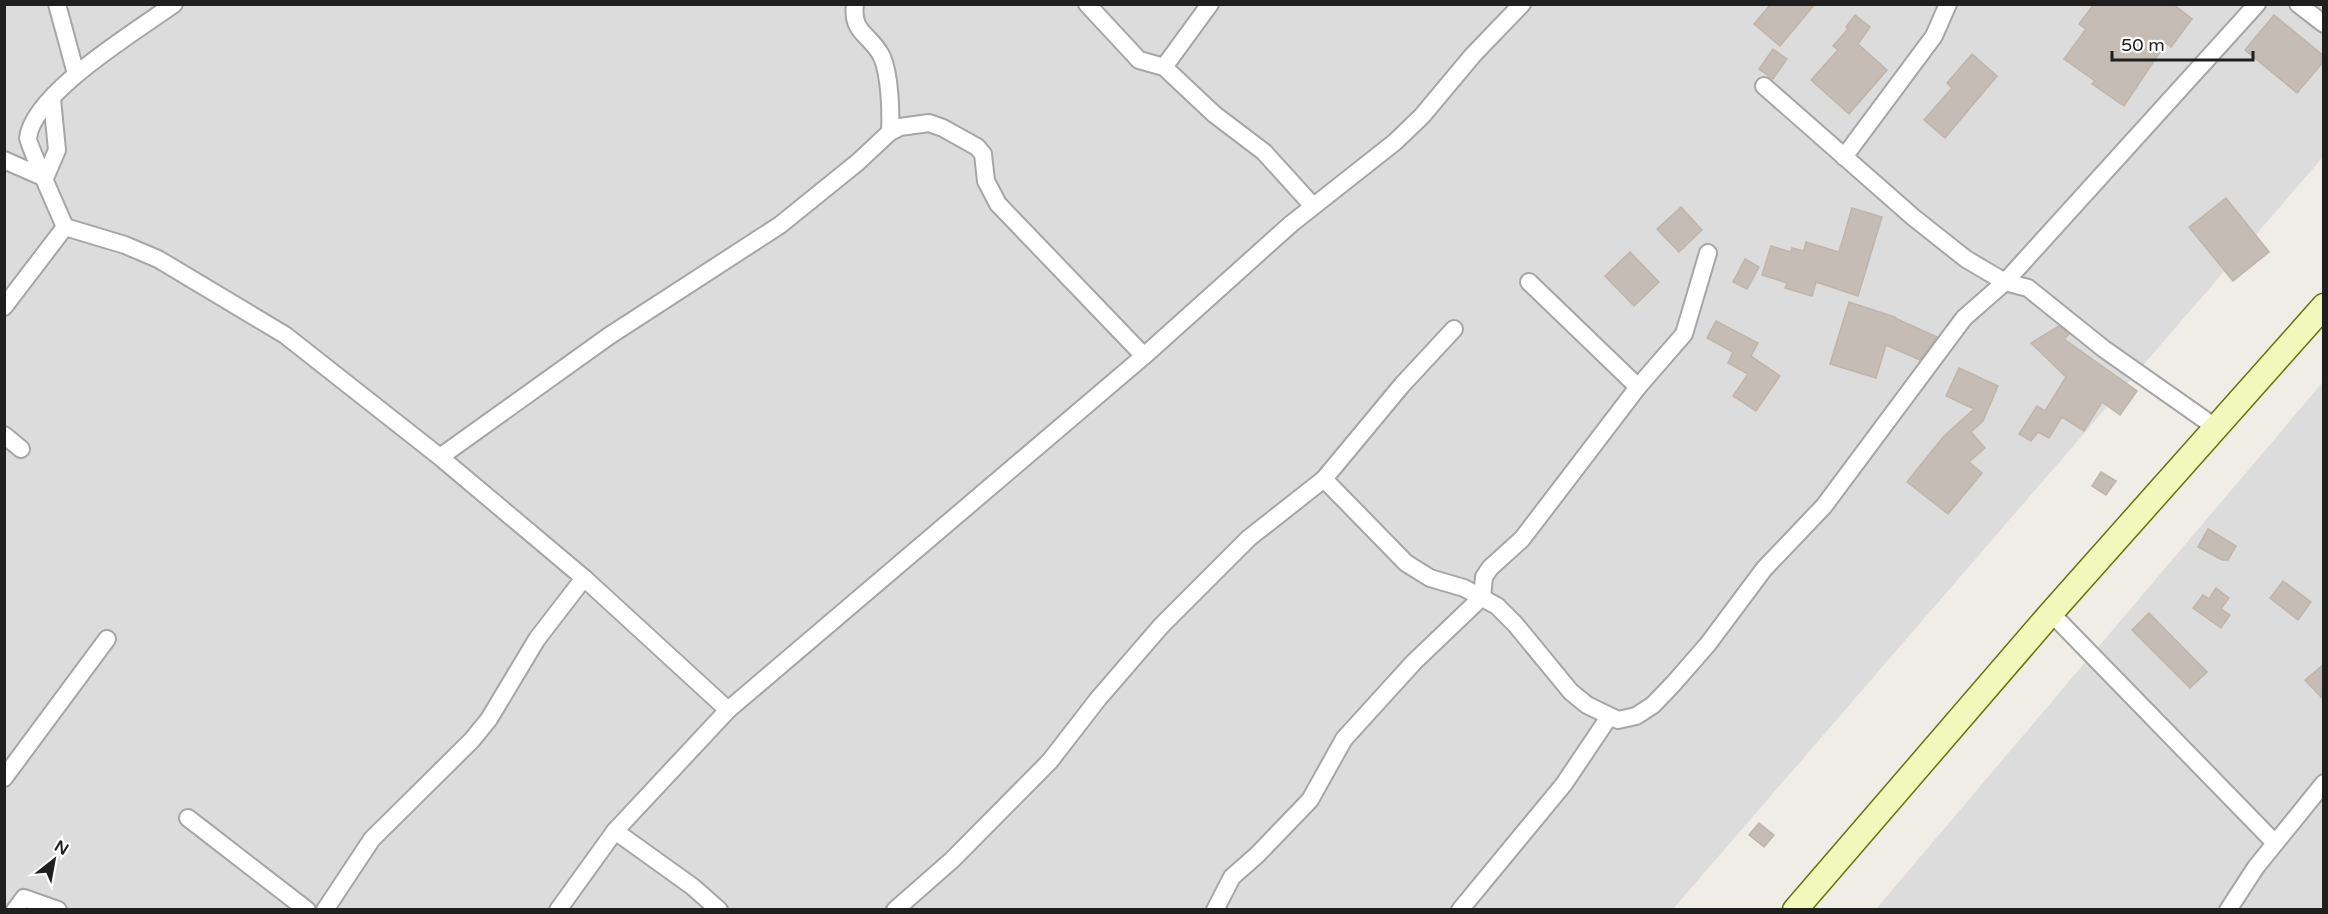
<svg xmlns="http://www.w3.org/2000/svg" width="2328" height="914" font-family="'Varela Round',sans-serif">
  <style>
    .residential { fill: #dddcdc }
    .building { fill: #c4bcb5; stroke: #c1b4a8; stroke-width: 1.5 }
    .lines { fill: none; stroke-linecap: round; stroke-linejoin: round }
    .minor-casing { stroke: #a6a6a6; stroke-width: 20 }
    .secondary-casing { stroke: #647408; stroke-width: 27 }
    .minor { stroke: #fff; stroke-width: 16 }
    .secondary { stroke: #f2f8bb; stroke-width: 24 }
  </style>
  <rect width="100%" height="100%" fill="#efede5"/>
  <!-- residential -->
  <g class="residential">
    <polygon points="5,5 2323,5 2323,157 1673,909 5,910"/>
    <polygon points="2323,382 2323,909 1876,909"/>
  </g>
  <!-- building -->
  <g class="building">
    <polygon points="1771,4 1815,4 1780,46 1754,24"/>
    <polygon points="2094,4 2173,4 2192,19 2171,47 2166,43 2124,106 2092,84 2095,81 2064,59 2086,29 2079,24"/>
    <polygon points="1855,15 1870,27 1858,44 1887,70 1849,114 1811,80 1838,50 1833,46 1848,29 1846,27"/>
    <polygon points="2274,15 2324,56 2324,61 2297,93 2245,50"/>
    <polygon points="1773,49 1787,59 1773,79 1759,69"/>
    <polygon points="1972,54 1997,76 1945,138 1924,120 1952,88 1947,83"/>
    <polygon points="2226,198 2269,252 2233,281 2189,227"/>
    <polygon points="1681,207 1702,230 1679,252 1657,229"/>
    <polygon points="1852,208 1882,217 1858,296 1816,282 1812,296 1785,288 1787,283 1762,275 1771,246 1791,252 1792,248 1804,251 1806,242 1839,252"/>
    <polygon points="1630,252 1659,282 1634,306 1605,276"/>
    <polygon points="1745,259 1759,267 1747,289 1733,282"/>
    <polygon points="1849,302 1895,317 1895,318 1937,337 1920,360 1886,345 1876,378 1830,364"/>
    <polygon points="1716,321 1758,343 1751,356 1780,376 1756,411 1733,396 1748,374 1728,363 1733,352 1707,338"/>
    <polygon points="2059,326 2069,334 2064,339 2137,391 2120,415 2102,402 2084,431 2062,417 2049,438 2038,432 2031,441 2019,434 2037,406 2045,411 2066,377 2031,343"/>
    <polygon points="1959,368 1998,386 1983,421 1971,432 1985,448 1969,462 1982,473 1948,514 1907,482 1944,436 1974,409 1946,396"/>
    <polygon points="2101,472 2116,481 2106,495 2092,486"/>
    <polygon points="2208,529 2236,546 2228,560 2222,560 2198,547"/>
    <polygon points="2283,581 2311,602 2298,620 2270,598"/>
    <polygon points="2216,588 2229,598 2221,609 2230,615 2221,628 2193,608 2203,595 2209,599"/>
    <polygon points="2149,613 2207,672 2190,688 2132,630"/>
    <polygon points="2324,664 2324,700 2305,680"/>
    <polygon points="1759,823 1774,835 1764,847 1749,835"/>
  </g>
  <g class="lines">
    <defs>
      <g id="minor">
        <polyline points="57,4 76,74"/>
        <path d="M855 4C851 34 871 34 882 57 890 75 891 113 890 132"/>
        <polyline points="1087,4 1139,60 1164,67 1214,114 1264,152 1313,206"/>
        <polyline points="2298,4 2324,24"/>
        <polyline points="1164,67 1210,4"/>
        <polyline points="1764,86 1913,217 1966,259 2005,282 2028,288 2104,349 2215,427"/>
        <polyline points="1844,157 1934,36 1948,4"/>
        <polyline points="4,160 45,178 57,150 52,99"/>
        <polyline points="65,227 125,245 158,259 285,335 440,457 584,578 728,710"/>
        <path d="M65 227C60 215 28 144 28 138 33 93 138 30 174 4"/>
        <polyline points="1529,282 1638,387"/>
        <polyline points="4,307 65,227"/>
        <polyline points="4,435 21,449"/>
        <polyline points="440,457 609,336 780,225 858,162 890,132 900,127 929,123 943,128 977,147 983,154 986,181 998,204 1144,356"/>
        <polyline points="1324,479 1406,563 1430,578 1464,588 1497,606 1515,624 1571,692 1587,705 1618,720 1636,716 1653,705 1674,683 1708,644 1764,569 1824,506 1964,318 2005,282 2257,4"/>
        <polyline points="2051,613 2275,843"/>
        <polyline points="4,778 107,639"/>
        <polyline points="188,818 307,910"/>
        <polyline points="615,831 693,887 719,910"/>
        <polyline points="15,910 24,898 58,910"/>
        <polyline points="325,910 372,839 472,740 489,719 537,639 584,578"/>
        <polyline points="558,910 615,831 728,710 1144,356 1291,224 1395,142 1422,116 1473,55 1522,4"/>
        <polyline points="895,910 952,860 1050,761 1098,699 1161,626 1249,538 1324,479 1402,385 1454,329"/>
        <polyline points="1215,910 1232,877 1257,855 1310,800 1344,739 1414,662 1482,597 1484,577 1490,568 1522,539 1638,387 1684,334 1708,253"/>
        <polyline points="1460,910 1564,784 1609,717"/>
        <polyline points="2228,910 2256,867 2324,783"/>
      </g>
      <polyline id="secondary" points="1795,910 2051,613 2324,306"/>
    </defs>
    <!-- minor casing -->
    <use href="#minor" class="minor-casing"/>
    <!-- secondary casing -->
    <use href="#secondary" class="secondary-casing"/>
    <!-- minor -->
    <use href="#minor" class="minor"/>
    <!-- secondary -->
    <use href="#secondary" class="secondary"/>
  </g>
  <!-- border -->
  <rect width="2328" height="914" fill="none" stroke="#1f1f1f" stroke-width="12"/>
  <!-- north arrow -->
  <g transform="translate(54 860) rotate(31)" stroke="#ffffff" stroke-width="4.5" paint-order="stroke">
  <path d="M0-4.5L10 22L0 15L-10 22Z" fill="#1f1f1f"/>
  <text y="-9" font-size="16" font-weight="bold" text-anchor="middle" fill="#1f1f1f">N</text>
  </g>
  <!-- scale -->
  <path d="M2112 51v9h141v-9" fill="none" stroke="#1f1f1f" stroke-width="3"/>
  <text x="2121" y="51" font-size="18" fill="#1f1f1f" stroke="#ffffff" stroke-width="4.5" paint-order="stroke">50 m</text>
</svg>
